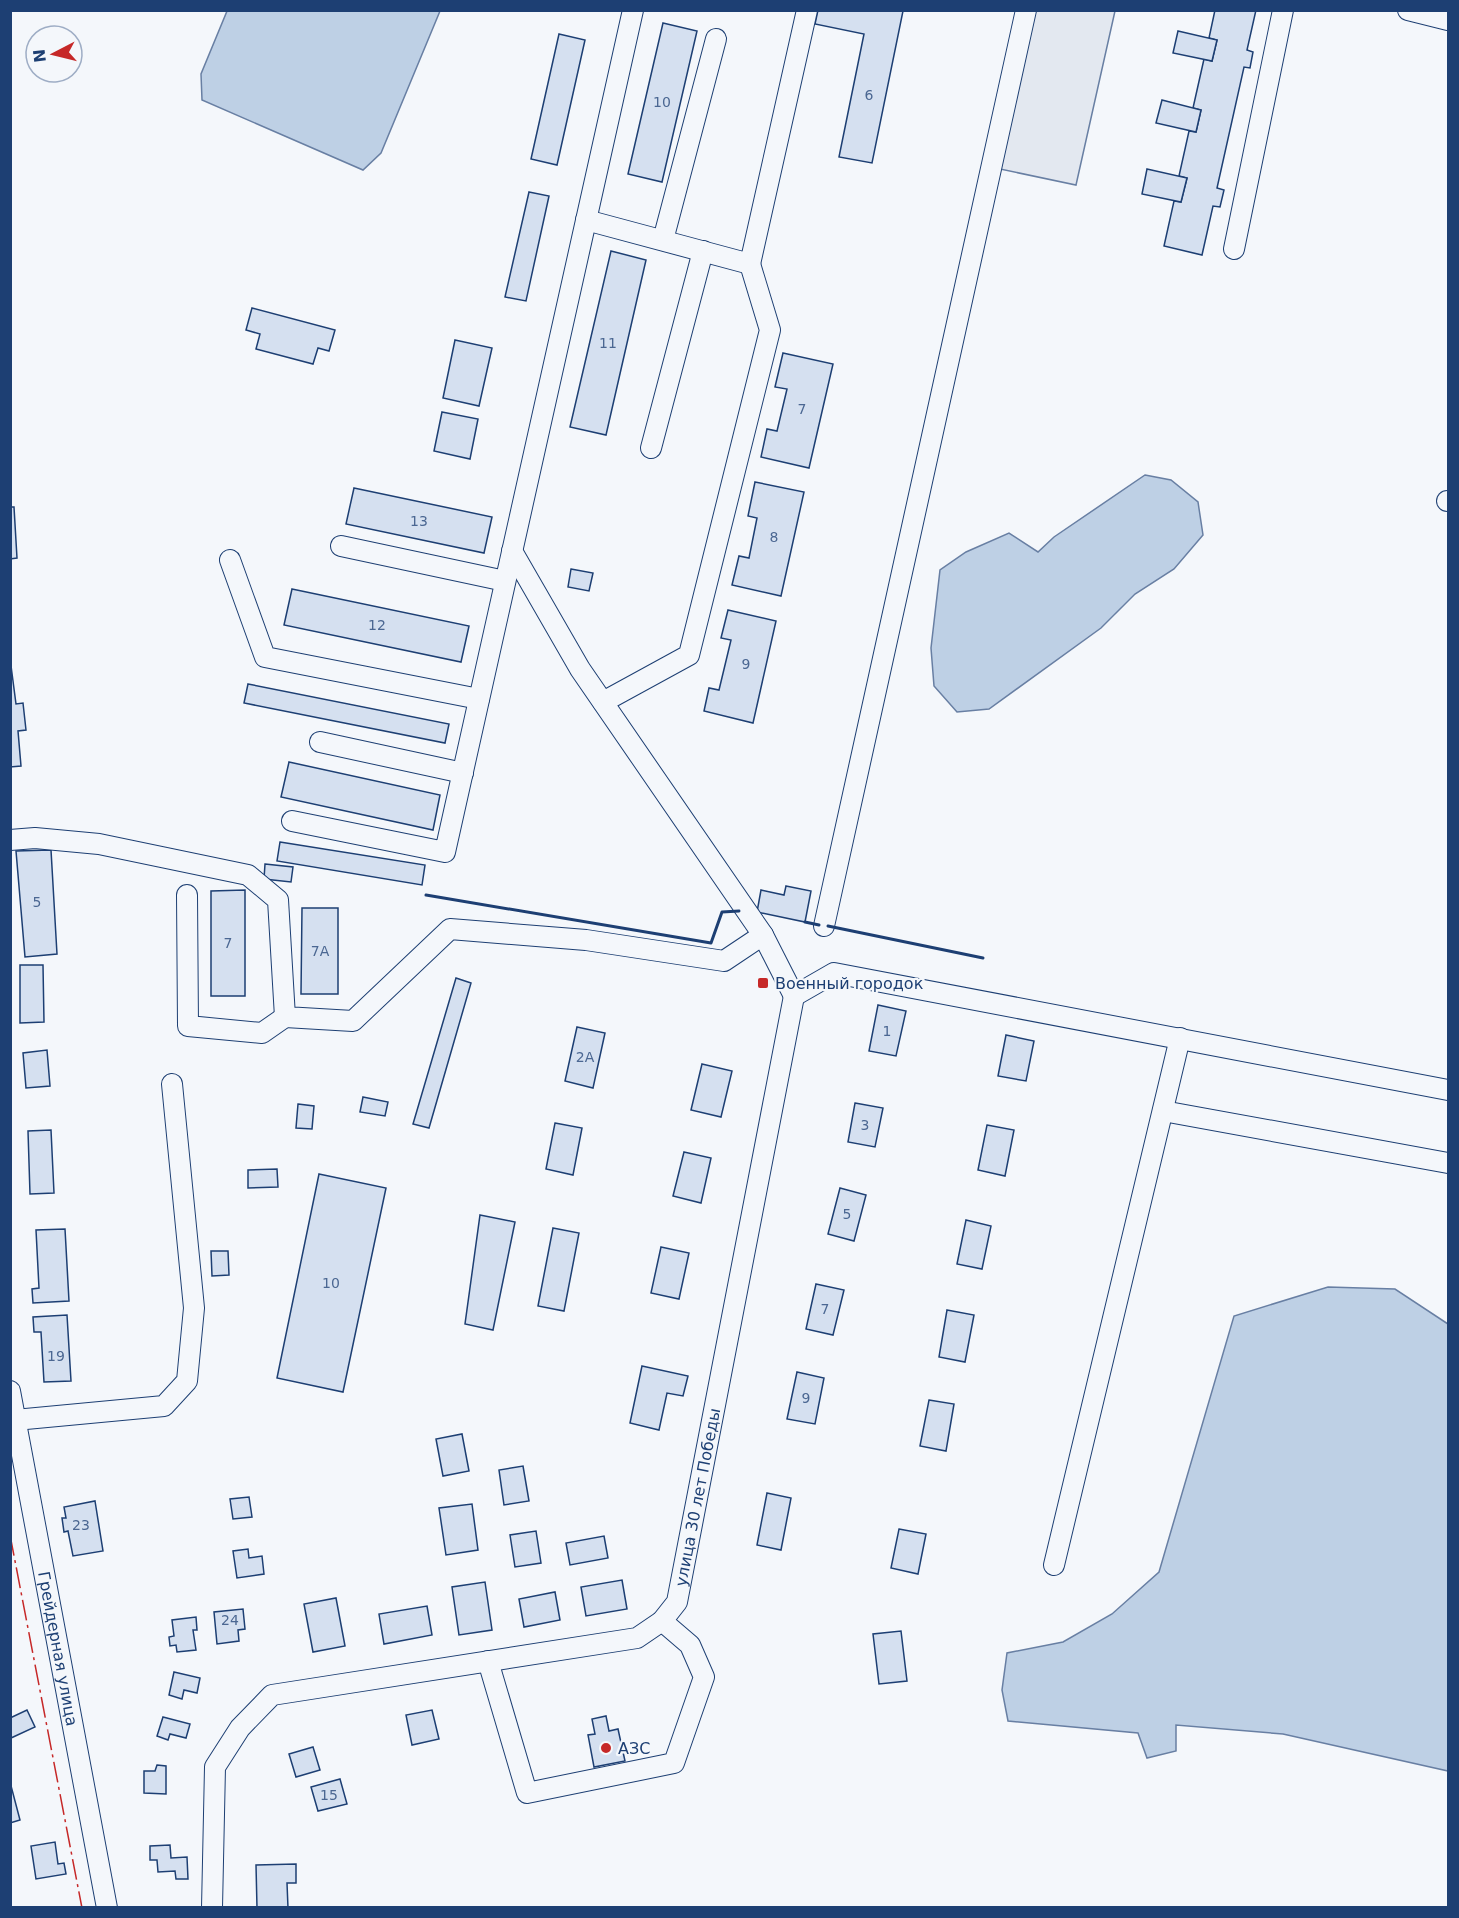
<svg xmlns="http://www.w3.org/2000/svg" width="1459" height="1918" font-family="'DejaVu Sans',sans-serif">
  <style>
    .parking { fill: #e3e8f0; stroke: #687fa3; stroke-width: 1.5 }
    .water { fill: #bed0e5; stroke: #687fa3; stroke-width: 1.5 }
    .building { fill: #d5e0f0; stroke: #1d3f73; stroke-width: 1.5 }
    .lines { fill: none; stroke-linecap: round; stroke-linejoin: round }
    .minor-casing { stroke: #1d3f73; stroke-width: 22 }
    .minor { stroke: #f4f7fb; stroke-width: 20 }
    .wall { stroke: #1d3f73; stroke-width: 3 }
    .power { stroke: #c62828; stroke-width: 1.5; stroke-dasharray: 21 4.5 3 4.5; stroke-linecap: butt }
    .poi-dot { fill: #c62828; stroke: #f4f7fb; stroke-width: 2 }
    .labels { text-anchor: middle; stroke-width: 4.5; stroke-linejoin: round; paint-order: stroke }
    .number-label { font-size: 14px; fill: #4b6792 }
    .poi-label { font-size: 16px; fill: #1d3f73; stroke: #f4f7fb; text-anchor: start }
    .street-label { font-size: 16px; fill: #1d3f73; stroke: #f4f7fb }
  </style>
  <rect width="100%" height="100%" fill="#f4f7fb"/>
  <!-- parking -->
  <polygon class="parking" points="1035,11 1115,11 1076,185 1000,169"/>
  <!-- water -->
  <g class="water">
    <polygon points="227,11 227,10 440,11 381,153 363,170 202,100 201,74"/>
    <polygon points="1145,475 1171,480 1198,502 1203,535 1174,569 1135,594 1101,628 989,709 957,712 934,686 931,648 940,570 966,552 1009,533 1038,552 1054,537"/>
    <polygon points="1328,1287 1395,1289 1448,1324 1448,1771 1283,1734 1176,1725 1176,1751 1147,1758 1138,1733 1008,1721 1002,1690 1007,1653 1063,1642 1112,1614 1159,1572 1234,1316"/>
  </g>
  <!-- building -->
  <g class="building">
    <polygon points="818,10 903,11 872,163 839,157 864,34 815,24"/>
    <polygon points="1215,10 1256,10 1247,50 1253,52 1250,68 1244,67 1217,188 1224,190 1220,207 1213,206 1202,255 1164,246 1174,201 1181,202 1187,178 1179,176 1189,131 1196,132 1201,110 1193,108 1204,59 1212,61 1217,40 1209,38"/>
    <polygon points="663,23 697,31 662,182 628,174"/>
    <polygon points="1178,31 1217,40 1212,61 1173,53"/>
    <polygon points="559,34 585,40 557,165 531,159"/>
    <polygon points="1162,100 1201,110 1196,132 1156,123"/>
    <polygon points="1147,169 1187,178 1181,202 1142,194"/>
    <polygon points="529,192 549,196 526,301 505,297"/>
    <polygon points="611,251 646,260 606,435 570,427"/>
    <polygon points="252,308 335,330 329,351 318,348 313,364 256,349 260,334 246,330"/>
    <polygon points="455,340 492,348 479,406 443,398"/>
    <polygon points="783,353 833,364 809,468 761,457 767,429 777,431 787,389 775,387"/>
    <polygon points="442,412 478,419 470,459 434,451"/>
    <polygon points="755,482 804,492 781,596 732,585 739,556 749,558 757,518 748,516"/>
    <polygon points="354,488 492,517 484,553 346,524"/>
    <polygon points="10,507 14,507 17,558 10,559"/>
    <polygon points="571,569 593,573 589,591 568,587"/>
    <polygon points="292,589 469,626 461,662 284,625"/>
    <polygon points="728,610 776,621 753,723 704,711 709,688 719,690 731,640 721,638"/>
    <polygon points="10,658 16,704 23,703 26,730 18,731 21,766 10,767"/>
    <polygon points="248,684 449,724 445,743 244,703"/>
    <polygon points="289,762 440,795 433,830 281,797"/>
    <polygon points="280,842 425,865 422,885 277,861"/>
    <polygon points="51,850 57,954 25,957 16,851"/>
    <polygon points="265,864 293,867 291,882 264,879"/>
    <polygon points="786,886 811,891 805,922 757,912 761,890 784,895"/>
    <polygon points="245,890 245,996 211,996 211,891"/>
    <polygon points="302,908 338,908 338,994 301,994"/>
    <polygon points="20,965 43,965 44,1022 20,1023"/>
    <polygon points="456,978 471,983 429,1128 413,1124"/>
    <polygon points="878,1005 906,1011 896,1056 869,1051"/>
    <polygon points="577,1027 605,1033 593,1088 565,1081"/>
    <polygon points="1006,1035 1034,1041 1026,1081 998,1076"/>
    <polygon points="47,1050 50,1086 26,1088 23,1053"/>
    <polygon points="702,1064 732,1071 721,1117 691,1110"/>
    <polygon points="363,1097 388,1102 385,1116 360,1112"/>
    <polygon points="855,1103 883,1108 875,1147 848,1142"/>
    <polygon points="298,1104 314,1106 312,1129 296,1128"/>
    <polygon points="555,1123 582,1128 573,1175 546,1169"/>
    <polygon points="987,1125 1014,1130 1005,1176 978,1170"/>
    <polygon points="51,1130 54,1193 30,1194 28,1131"/>
    <polygon points="684,1152 711,1158 701,1203 673,1196"/>
    <polygon points="277,1169 278,1187 248,1188 248,1170"/>
    <polygon points="319,1174 386,1188 343,1392 277,1378"/>
    <polygon points="840,1188 866,1195 854,1241 828,1234"/>
    <polygon points="480,1215 515,1222 493,1330 465,1324"/>
    <polygon points="966,1220 991,1226 982,1269 957,1264"/>
    <polygon points="553,1228 579,1233 564,1311 538,1306"/>
    <polygon points="65,1229 69,1301 33,1303 32,1289 39,1288 36,1230"/>
    <polygon points="661,1247 689,1253 679,1299 651,1293"/>
    <polygon points="211,1251 228,1251 229,1275 212,1276"/>
    <polygon points="816,1284 844,1290 833,1335 806,1329"/>
    <polygon points="947,1310 974,1315 965,1362 939,1357"/>
    <polygon points="67,1315 71,1381 44,1382 41,1332 34,1332 33,1317"/>
    <polygon points="642,1366 688,1376 683,1396 667,1393 659,1430 630,1423"/>
    <polygon points="797,1372 824,1378 815,1424 787,1419"/>
    <polygon points="929,1400 954,1404 946,1451 920,1446"/>
    <polygon points="462,1434 469,1471 443,1476 436,1439"/>
    <polygon points="523,1466 529,1501 504,1505 499,1470"/>
    <polygon points="767,1493 791,1498 781,1550 757,1545"/>
    <polygon points="249,1497 252,1517 233,1519 230,1499"/>
    <polygon points="95,1501 103,1551 73,1556 68,1531 64,1532 62,1518 66,1518 64,1507"/>
    <polygon points="472,1504 478,1550 446,1555 439,1508"/>
    <polygon points="899,1529 926,1534 918,1574 891,1568"/>
    <polygon points="536,1531 541,1563 515,1567 510,1535"/>
    <polygon points="604,1536 608,1558 570,1565 566,1543"/>
    <polygon points="248,1549 249,1558 262,1556 264,1574 237,1578 233,1551"/>
    <polygon points="622,1580 627,1609 586,1616 581,1587"/>
    <polygon points="485,1582 492,1630 459,1635 452,1587"/>
    <polygon points="555,1592 560,1620 524,1627 519,1599"/>
    <polygon points="336,1598 345,1646 313,1652 304,1604"/>
    <polygon points="427,1606 432,1635 384,1644 379,1614"/>
    <polygon points="243,1609 245,1629 238,1630 239,1641 217,1644 214,1612"/>
    <polygon points="196,1617 197,1630 193,1630 196,1650 177,1652 176,1645 170,1646 169,1637 174,1636 172,1620"/>
    <polygon points="901,1631 907,1681 879,1684 873,1634"/>
    <polygon points="174,1672 200,1678 197,1693 184,1690 182,1699 169,1695"/>
    <polygon points="27,1710 35,1727 11,1738 10,1718"/>
    <polygon points="432,1710 439,1739 412,1745 406,1715"/>
    <polygon points="606,1716 609,1731 618,1729 625,1761 594,1767 588,1735 595,1734 592,1719"/>
    <polygon points="163,1717 190,1724 186,1738 170,1734 168,1740 157,1736"/>
    <polygon points="313,1747 320,1770 296,1777 289,1754"/>
    <polygon points="157,1765 166,1766 166,1794 144,1793 144,1771 155,1771"/>
    <polygon points="340,1779 347,1804 318,1811 311,1787"/>
    <polygon points="10,1782 20,1820 10,1823"/>
    <polygon points="55,1842 58,1864 64,1863 66,1874 36,1879 31,1846"/>
    <polygon points="170,1845 171,1858 187,1857 188,1879 176,1879 175,1871 158,1872 157,1860 150,1860 150,1846"/>
    <polygon points="296,1864 296,1883 287,1883 288,1908 257,1908 256,1865"/>
  </g>
  <g class="lines">
    <defs>
      <g id="minor">
        <polyline points="1408,10 1448,20"/>
        <polyline points="586,220 750,264 807,10"/>
        <polyline points="663,240 716,39"/>
        <polyline points="1234,249 1283,10"/>
        <polyline points="651,448 703,251"/>
        <polyline points="1447,501 1448,501"/>
        <polyline points="341,546 505,581"/>
        <polyline points="512,551 580,669 763,935 794,996"/>
        <polyline points="230,560 265,657 479,699"/>
        <polyline points="603,702 689,655 770,330 750,264"/>
        <polyline points="320,742 463,773"/>
        <polyline points="292,821 445,852 633,10"/>
        <polyline points="10,840 35,838 99,844 248,875 278,900 285,1017 353,1021 450,929 586,940 724,961 763,935"/>
        <polyline points="187,895 188,1026 262,1033 285,1017"/>
        <polyline points="824,926 1026,10"/>
        <polyline points="794,996 834,973 1448,1090"/>
        <polyline points="1163,1111 1448,1163"/>
        <path id="s1" d="M10 1391 107 1908"/>
        <polyline points="15,1420 164,1406 187,1381 194,1308 172,1084"/>
        <polyline points="1054,1565 1180,1038"/>
        <polyline points="488,1661 527,1793 674,1763 704,1677 690,1645 662,1621"/>
        <path id="s2" d="M212 1908 215 1767 240 1728 272 1695 637 1638 662 1621 677 1602 794 996"/>
      </g>
    </defs>
    <!-- minor casing -->
    <use href="#minor" class="minor-casing"/>
    <!-- minor -->
    <use href="#minor" class="minor"/>
    <!-- wall -->
    <g class="wall">
      <polyline points="426,895 711,943 722,912 739,911"/>
      <polyline points="805,922 819,925"/>
      <polyline points="828,926 983,958"/>
    </g>
    <!-- power -->
    <polyline class="power" points="10,1535 82,1908"/>
  </g>
  <!-- markers -->
  <g class="poi-dot">
    <rect x="757" y="977" width="12" height="12" rx="3"/>
    <circle cx="606" cy="1748" r="6"/>
  </g>
  <g class="labels">
    <!-- number labels -->
    <g class="number-label">
      <text x="869" y="100">6</text>
      <text x="662" y="107">10</text>
      <text x="608" y="348">11</text>
      <text x="802" y="414">7</text>
      <text x="419" y="526">13</text>
      <text x="774" y="542">8</text>
      <text x="377" y="630">12</text>
      <text x="746" y="669">9</text>
      <text x="37" y="907">5</text>
      <text x="228" y="948">7</text>
      <text x="320" y="956">7А</text>
      <text x="887" y="1036">1</text>
      <text x="585" y="1062">2А</text>
      <text x="865" y="1130">3</text>
      <text x="847" y="1219">5</text>
      <text x="331" y="1288">10</text>
      <text x="825" y="1314">7</text>
      <text x="56" y="1361">19</text>
      <text x="806" y="1403">9</text>
      <text x="81" y="1530">23</text>
      <text x="230" y="1625">24</text>
      <text x="329" y="1800">15</text>
    </g>
    <!-- poi labels -->
    <g class="poi-label">
      <text x="775" y="989">Военный городок</text>
      <text x="618" y="1754">АЗС</text>
    </g>
    <!-- street labels -->
    <g class="street-label">
      <text dy="6" stroke="none"><textPath href="#s2" startOffset="764">улица 30 лет Победы</textPath></text>
      <text dy="6" stroke="none"><textPath href="#s1" startOffset="262">Грейдерная улица</textPath></text>
    </g>
  </g>
  <!-- border -->
  <rect width="1459" height="1918" fill="none" stroke="#1d3f73" stroke-width="24"/>
  <!-- north arrow -->
  <g transform="translate(54 54) rotate(263)"><circle r="28" fill="#f4f7fb" stroke="#9eadc5" stroke-width="1.5"/>
  <path d="M0-4.5L10 22L0 15L-10 22Z" fill="#c62828"/>
  <text y="-9" font-size="16" font-weight="bold" text-anchor="middle" fill="#1d3f73">N</text>
  </g>
</svg>
